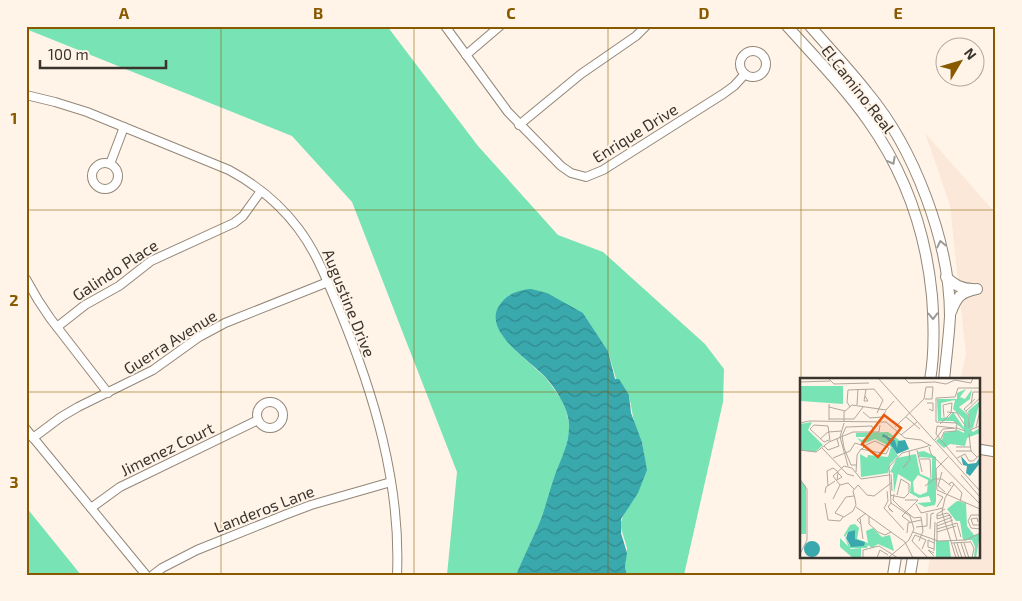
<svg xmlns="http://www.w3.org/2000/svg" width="1022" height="601" font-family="'Exo 2',sans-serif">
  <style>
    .commercial { fill: #fbe8d8 }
    .green { fill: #78e3b4 }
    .water { fill: url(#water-waves) }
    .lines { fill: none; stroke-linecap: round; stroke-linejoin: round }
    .minor-casing { stroke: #928678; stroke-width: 10 }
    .tertiary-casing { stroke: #928678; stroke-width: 11 }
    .secondary-casing { stroke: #928678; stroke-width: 12 }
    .minor { stroke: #fff; stroke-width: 8 }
    .tertiary { stroke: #fff; stroke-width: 9 }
    .secondary { stroke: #fff; stroke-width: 10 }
    .oneway { stroke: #9c9a96 }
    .grid { fill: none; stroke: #895900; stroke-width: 1; stroke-opacity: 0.55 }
    .labels { text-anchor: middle; stroke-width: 4; stroke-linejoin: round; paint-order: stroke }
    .street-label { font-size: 16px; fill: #3a342e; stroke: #fff4e7 }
    .inset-road { fill: none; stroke: #b0a79d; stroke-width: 1 }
    .view { fill: #e8590c; fill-opacity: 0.15; stroke: #e8590c; stroke-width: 2.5 }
    .inset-edge { fill: none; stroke: #3a342e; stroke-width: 2.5 }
    .neatline { fill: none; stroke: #895900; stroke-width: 2 }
    .grid-label { font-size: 16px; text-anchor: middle; font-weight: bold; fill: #895900 }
  </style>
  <defs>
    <pattern id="water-waves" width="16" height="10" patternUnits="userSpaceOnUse" patternTransform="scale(1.25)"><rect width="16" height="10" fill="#39a9ae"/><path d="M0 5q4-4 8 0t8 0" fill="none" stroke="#318a8e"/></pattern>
  </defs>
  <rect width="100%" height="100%" fill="#fff4e7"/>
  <!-- commercial -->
  <g class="commercial">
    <polygon points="925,133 996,214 996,448 978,445 978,380 960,380 966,354 960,300 981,293 982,284 966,284 958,281 950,205"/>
    <polygon points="978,454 996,457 996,575 927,575 930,557 978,557"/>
  </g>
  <!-- green -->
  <g class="green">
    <polygon points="26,26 387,26 478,146 558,235 603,252 705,344 724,369 723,402 684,575 627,575 625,567 627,548 620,525 644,455 642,442 634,422 629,395 616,379 608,351 583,313 502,335 517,352 546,378 561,399 566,410 569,423 569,434 565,452 539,524 516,575 447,575 457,472 352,202 292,136 26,29"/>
    <polygon points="26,507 81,575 26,575"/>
  </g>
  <!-- water -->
  <path class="water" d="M531 289 547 293 583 313 608 351 615 379H619L629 395 631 413 642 442 647 470 638 493 621 519V533L627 553 625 567 627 575H516C523 558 531 542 538 526 545 510 549 492 555 475 561 458 570 443 569 424 568 408 558 393 548 380 534 363 482 333 499 306 507 294 518 290 531 289Z"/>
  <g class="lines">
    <defs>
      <g id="minor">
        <polyline points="445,26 508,112 561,166 571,173 586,177 603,170 723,94 734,86 745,74"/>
        <circle cx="753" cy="64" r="13"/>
        <polyline points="466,55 500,26"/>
        <path d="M26 95 55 102 87 112 229 170C255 184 280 204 298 228 317 253 327 281 339 309 374 394 401 483 397 575"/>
        <polyline points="519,125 581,74 636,36 646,26"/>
        <circle cx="105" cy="176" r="13"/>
        <polyline points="110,164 124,127"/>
        <polyline points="26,279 38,300 50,318 108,393"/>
        <polyline points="57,327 85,305 119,286 151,261 234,223 243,216 261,191"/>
        <circle cx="270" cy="415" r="13"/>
        <polyline points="26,429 146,575"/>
        <polyline points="33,438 61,417 78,407 153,370 199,337 225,323 328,282"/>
        <polyline points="91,508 120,487 258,420"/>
        <polyline points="153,575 162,568 197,550 287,514 311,505 391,482"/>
      </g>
      <polyline id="tertiary" points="978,449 996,452"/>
      <g id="secondary">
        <path d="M787 26C815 57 845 88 869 122 905 173 926 233 932 296 934 323 935 353 930 380"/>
        <path d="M810 26C829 48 849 69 867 92 914 148 950 242 950 316 949 337 946 359 944 380"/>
        <path d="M946 277C955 285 961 289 973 289"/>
        <path d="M951 312C957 296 960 293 977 289"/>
        <polyline points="893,575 896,557"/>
        <polyline points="910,575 913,557"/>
      </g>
    </defs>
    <!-- minor casing -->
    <use href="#minor" class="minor-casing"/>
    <!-- tertiary casing -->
    <use href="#tertiary" class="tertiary-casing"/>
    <!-- secondary casing -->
    <use href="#secondary" class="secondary-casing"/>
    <!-- minor -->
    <use href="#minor" class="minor"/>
    <!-- tertiary -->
    <use href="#tertiary" class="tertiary"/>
    <!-- secondary -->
    <use href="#secondary" class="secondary"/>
  </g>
  <!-- one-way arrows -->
  <defs><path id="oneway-chevron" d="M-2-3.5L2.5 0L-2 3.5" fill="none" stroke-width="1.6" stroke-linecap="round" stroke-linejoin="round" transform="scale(1.25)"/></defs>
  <g class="oneway">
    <use href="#oneway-chevron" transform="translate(892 161) rotate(62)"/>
    <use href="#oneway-chevron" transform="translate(941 244) rotate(-102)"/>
    <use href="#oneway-chevron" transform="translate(933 316) rotate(89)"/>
  </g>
  <!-- grid -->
  <path class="grid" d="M221 26V575M414 26V575M608 26V575M801 26V380M26 210H996M26 392H801M978 392H996M801 557V575"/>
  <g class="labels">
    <!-- street labels -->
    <g class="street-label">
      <text transform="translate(858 89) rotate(52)" y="6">El Camino Real</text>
      <text transform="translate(635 133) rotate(-32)" y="6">Enrique Drive</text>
      <text transform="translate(115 270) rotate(-33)" y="6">Galindo Place</text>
      <text transform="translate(349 303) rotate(68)" y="6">Augustine Drive</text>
      <text transform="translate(170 342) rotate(-32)" y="6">Guerra Avenue</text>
      <text transform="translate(167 449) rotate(-26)" y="6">Jimenez Court</text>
      <text transform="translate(264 509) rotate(-21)" y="6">Landeros Lane</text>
    </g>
  </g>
  <!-- overview -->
  <g transform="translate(800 378)">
    <rect width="180" height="180" fill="#fff4e7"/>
    <path d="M0 8H43V26L1 23ZM166 11 160 19 165 21 172 11 170 21 159 29 168 37 171 47 168 33 180 23 173 50 170 51 173 54 180 50V55L167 60 165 68 150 66 144 70 136 63 139 60 142 62 144 55 158 52 164 55V52L153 43H138L137 21H157V15ZM155 22 153 31 164 41V50L153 34 149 39 141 40V25ZM12 44 8 52 23 67 15 74 0 72V46ZM88 54 99 62 100 68 96 70 95 62 89 58 82 59 86 60 98 78 90 86 88 95 61 99 60 76 67 80 68 77 88 79 91 69 75 61 63 66 57 60 62 62 66 59H56V55ZM124 73 136 79V123L135 127 125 129 117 125 131 124 129 118 119 120 110 115 111 104 98 96 94 115 93 95 90 94 97 80 116 76 120 96 132 101V80L119 79 118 74ZM118 97 128 102 127 114 120 117 114 114 113 104ZM0 102 6 108V156H0ZM157 123 166 125 167 148 174 157 180 156 176 180H174L175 169 172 162H163L160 143H156L147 131ZM40 160 51 171 61 170V180H53L40 169ZM136 163H149L151 180H136Z" fill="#78e3b4" fill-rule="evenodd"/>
    <path d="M55 146 59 150 57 161 68 165 66 153 73 150 82 159 90 157 94 173 78 166 72 170 68 167 67 170H49L44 157 50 147ZM55 152V161L64 168H50L45 159 48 154Z" fill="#78e3b4" fill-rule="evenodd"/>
    <path d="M83 56 95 62 97 70 98 63 105 62 109 71 97 76 86 60 82 59ZM161 78 168 86 176 85 180 79V85L170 98 166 95 167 88 163 87ZM55 152V161L65 164 64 168 51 169 46 160 48 154ZM4 171a8 8 0 1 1 16 0a8 8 0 1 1-16 0Z" fill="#39a9ae"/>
    <path class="inset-road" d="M28 0 34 6 69 5M78 0 180 113M104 0 109 5 135 4M0 4 30 3M135 4 146 6 155 2 171 5 173 0M65 18 68 23H64L66 11M124 21 126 9H133L132 21H125M127 25H133V33L129 31M171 26 173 14H180M57 27 58 11M29 29 45 33M50 29 47 24 48 12 74 11 83 22 77 35M166 33 180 20M63 34 70 40 82 39 86 33M147 34 157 35 166 49M106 39 120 51M29 41H54L63 29M29 42V26M44 43V34L52 27 86 32 94 23M0 45 9 43 86 44 105 60 121 62 131 68 128 67M44 45 40 59 48 88M140 46 151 35 152 25 143 27 144 39M95 49 124 21M176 49 180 33M154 50 137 48 136 56 162 87M169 50V37L164 31 175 21M170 52 180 48V43M169 56 171 73 177 79M101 57 117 44M20 61 28 54 42 53M141 61 144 54 156 53 157 45 136 44V20L155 19 158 10H180M29 62 24 64 10 51 14 47 28 48 30 63M135 62 143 51 157 50 165 53M24 68 28 72 39 68 37 61M129 69 131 76 180 126M156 69H171M22 70 47 96 54 98M0 72 16 74 29 64 53 54H79L80 47M117 72 122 94M156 73H171M148 79 136 91 137 112 180 131M33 80 50 73 55 65 64 68M157 80 165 76 169 83H173L180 77M120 81H130L131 100M107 85 103 90 110 81 109 73M57 87H51L44 70 42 58 46 49 72 48 73 54M37 94H38V95L42 99 37 102 38 95M56 94 57 78V77L61 71H62L66 67 75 63 89 70 86 76 61 71M142 94 138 108 145 114M91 96 92 113M161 97 180 119M0 101 7 111V162L0 176M149 106 152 104 162 115 160 124M154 106 145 120 142 134 156 180M40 107 33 98 44 88 52 90 61 101 89 97M40 107 48 105 54 111M28 108 27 93 33 90 37 93M125 108 134 101H142L151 108M87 113 88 123 84 130 104 152M25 115 26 109 35 103M94 116 93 122 99 128 114 140 121 139M137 116 143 119 137 129M90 117 104 120 109 115V106L101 101 97 117M54 118 46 119 35 135 44 139 53 133 56 127 55 121 53 113 58 107 67 117 74 118 91 105M33 121 40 107M105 122H118L102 138 110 144M25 125 28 142 40 143 43 139M116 126 121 135 143 130M56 129 105 164 113 180M89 131 93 134 88 129 91 125M145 131 137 136V141L150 137M180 137H171L168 143 171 150 180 151M69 138V146L78 154 85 157 91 154M137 138 147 135 150 137 157 163M60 140 63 161M178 144 177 140 171 141 173 147H180M61 146 57 142 66 135M137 148 153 142M116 149 127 148V135M130 151 131 136 134 135M137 151 157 145 161 159M113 154 138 163 166 162 180 155M137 154 156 148M107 155 108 145 121 142M119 163 123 153 121 139M137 163V145L152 139M170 163 174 170 172 180M134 165 128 162V169L134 171M151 165 170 164M154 165 159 180M157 165 162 180M161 165 166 180M164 165 169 180M122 171 126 162 115 157 112 163 128 180M134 173 135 144M134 175 128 172 134 178M63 180V172L79 168 98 180M77 180 80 172 88 177M88 180 109 162 114 151 110 138 91 125 89 89 102 75 128 68"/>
    <path class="view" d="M84 37 101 50 78 79 62 66Z"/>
    <rect width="180" height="180" class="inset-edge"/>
  </g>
  <!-- border -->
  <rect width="1022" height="601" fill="none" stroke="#fff4e7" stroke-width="55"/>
  <!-- north arrow -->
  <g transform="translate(960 62) rotate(52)"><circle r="24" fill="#fff4e7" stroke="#b0a79d"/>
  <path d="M0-4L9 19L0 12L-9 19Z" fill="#895900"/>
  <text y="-8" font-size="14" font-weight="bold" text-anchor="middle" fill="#3a342e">N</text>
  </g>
  <!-- scale -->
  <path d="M40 60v8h126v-8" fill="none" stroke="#3a342e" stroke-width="2.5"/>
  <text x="48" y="60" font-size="15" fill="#3a342e" stroke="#fff4e7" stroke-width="4" paint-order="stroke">100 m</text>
  <rect x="28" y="28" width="966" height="546" class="neatline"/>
  <g class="grid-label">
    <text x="124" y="19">A</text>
    <text x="318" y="19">B</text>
    <text x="511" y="19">C</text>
    <text x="704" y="19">D</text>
    <text x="898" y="19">E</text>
    <text x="14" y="124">1</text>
    <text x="14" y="306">2</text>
    <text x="14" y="488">3</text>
  </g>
</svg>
